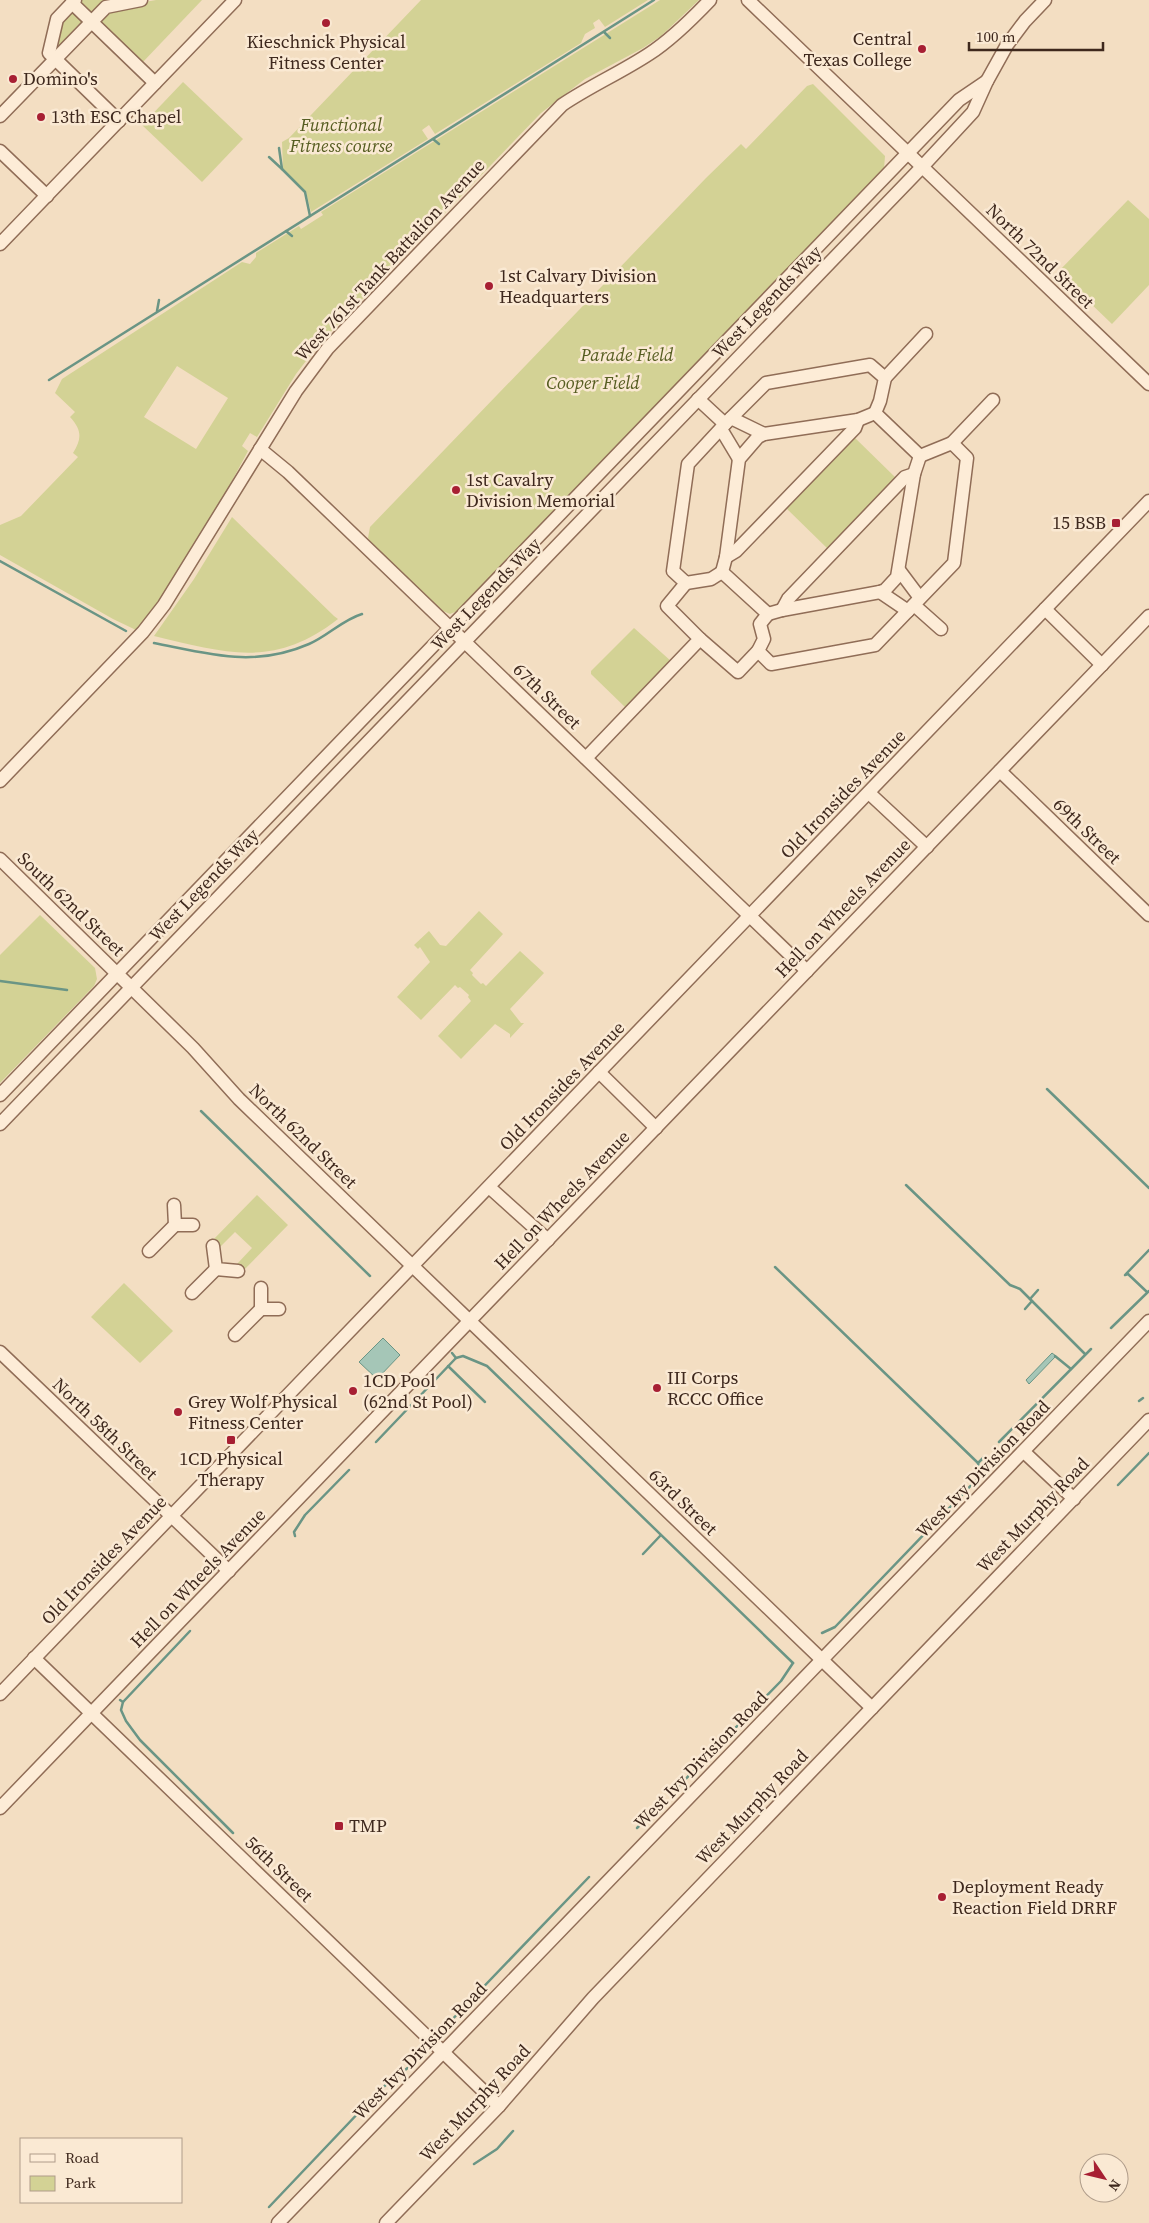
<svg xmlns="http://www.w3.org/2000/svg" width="1149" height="2223" font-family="'Source Serif 4',serif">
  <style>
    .green { fill: #d3d295; fill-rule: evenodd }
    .water { fill: #a5c6b7; stroke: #6a9585 }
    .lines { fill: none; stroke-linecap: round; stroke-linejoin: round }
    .stream { stroke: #6a9585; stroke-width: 2.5 }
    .minor-casing { stroke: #906d57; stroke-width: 15 }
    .minor { stroke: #fdecd7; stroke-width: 12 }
    .poi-dot { fill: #a71f33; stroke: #fae9d3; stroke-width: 2 }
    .labels { text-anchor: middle; stroke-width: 5; stroke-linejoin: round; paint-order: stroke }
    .poi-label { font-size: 18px; fill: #3e281d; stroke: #fae9d3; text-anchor: start }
    .park-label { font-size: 18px; font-style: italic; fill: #565d21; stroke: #fae9d3 }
    .street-label { font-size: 18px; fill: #3e281d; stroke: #fae9d3 }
  </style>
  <rect width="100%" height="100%" fill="#f3dec2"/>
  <!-- green -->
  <g class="green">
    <polygon points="80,0 109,0 97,13 86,13 76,4"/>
    <polygon points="156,0 202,0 141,64 100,27 100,16 106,9"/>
    <polygon points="421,0 648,0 605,27 599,19 593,23 595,28 585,34 581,43 435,134 429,125 422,130 428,139 311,212 306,192 283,169 282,142 289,138"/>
    <path d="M660 0H699L661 36 643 48 585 79 541 113 319 344 296 374 257 437 250 433 242 446 248 451C215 513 181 576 136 630L113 619 0 555V525L21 516 78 457 73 453C82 439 82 430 70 417L75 412 55 393 62 379 242 262 250 264 256 257V253L299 226 301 229 323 215 321 212ZM177 366 228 398 196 449 144 417Z"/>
    <polygon points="73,6 83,16 82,28 59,52 53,48 59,21"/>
    <polygon points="183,82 243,139 202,182 142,125"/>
    <polygon points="813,84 885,156 884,169 460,610 450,614 443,611 372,544 368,538 370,527 706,178 741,144 746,149 807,86"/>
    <polygon points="1128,200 1149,219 1149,285 1112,324 1058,272"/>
    <polygon points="852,435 898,480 830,551 784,506"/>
    <path d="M232 517 334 616 338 619C274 669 226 653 154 636L194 579Z"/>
    <polygon points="634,628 672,662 627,709 591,674 591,671"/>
    <polygon points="479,911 503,934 470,970 473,973 472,975 481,984 483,983 486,986 520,951 544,973 510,1009 521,1023 524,1023 510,1038 510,1034 495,1024 461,1059 438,1036 471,1001 468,997 469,995 460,987 458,988 455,985 421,1020 397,997 430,962 420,947 418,949 414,945 429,931 440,945 446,946"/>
    <polygon points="40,915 95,968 97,979 94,986 0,1083 0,955"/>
    <polygon points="257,1195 288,1225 243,1271 237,1264 252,1248 235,1232 220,1247 212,1241"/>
    <polygon points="124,1283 173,1331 140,1363 91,1317"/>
  </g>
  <!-- water -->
  <g class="water">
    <polygon points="383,1338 400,1355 377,1379 359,1362"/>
    <polygon points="1052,1353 1056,1356 1029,1384 1026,1380"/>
  </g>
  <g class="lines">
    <!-- stream -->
    <g class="stream">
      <polyline points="604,32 610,38"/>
      <polyline points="433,139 439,144"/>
      <polyline points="279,148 282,169 305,192 310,216"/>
      <polyline points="269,157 282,169"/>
      <polyline points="286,231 292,236"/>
      <polyline points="157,311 159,300"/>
      <polyline points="49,380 654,0"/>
      <polyline points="0,561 126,631"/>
      <path d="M154 643C210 654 254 668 309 644 328 636 342 620 362 614"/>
      <polyline points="0,981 67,990"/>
      <polyline points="1047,1089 1149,1188"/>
      <polyline points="201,1111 370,1276"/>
      <polyline points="906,1185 1010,1285 1020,1289 1085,1354"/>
      <polyline points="775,1267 978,1463 984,1457"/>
      <polyline points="1147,1292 1128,1274 1125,1275 1149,1250"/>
      <polyline points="1030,1299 1038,1290"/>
      <polyline points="1025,1309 1032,1301"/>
      <polyline points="1111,1328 1149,1291"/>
      <polyline points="1055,1356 1071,1369"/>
      <polyline points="456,1358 463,1356 487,1366 793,1663"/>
      <polyline points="448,1366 485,1402"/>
      <polyline points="1139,1401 1143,1398"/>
      <polyline points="376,1442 456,1358 452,1353"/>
      <polyline points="999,1442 1091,1349"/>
      <polyline points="1118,1485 1149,1453"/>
      <polyline points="295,1536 294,1532 305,1515 349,1470"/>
      <polyline points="643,1554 660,1536"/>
      <polyline points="822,1633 835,1627 980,1476 978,1463"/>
      <polyline points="120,1700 123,1702 190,1631"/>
      <polyline points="123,1702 121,1710 126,1721 140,1740 233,1833"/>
      <polyline points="671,1794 781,1681 793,1663"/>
      <polyline points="637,1828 647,1818"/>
      <polyline points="444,2028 589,1877"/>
      <polyline points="474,2164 497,2149 513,2131"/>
      <polyline points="269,2207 382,2088 414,2063 420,2052"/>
    </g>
    <defs>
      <g id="minor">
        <polyline points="75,0 57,19 49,53 119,121"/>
        <polyline points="748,0 1149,384"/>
        <polyline points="72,3 155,83"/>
        <polyline points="0,116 106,7 141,0"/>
        <polyline points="0,151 47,196"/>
        <polyline points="0,244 235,0"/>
        <polyline points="885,378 926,334"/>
        <polyline points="698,399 725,424"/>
        <polygon points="875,413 920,456 914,474 897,577 885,590 880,592 782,610 768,614 722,572 726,557 739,459 758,437 764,434 858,420"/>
        <polyline points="731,418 764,434"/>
        <polyline points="721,429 739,459"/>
        <polyline points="952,443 993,400"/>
        <polyline points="260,449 288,472 807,971"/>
        <polyline points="726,557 736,551 855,428 858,420"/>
        <polyline points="899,570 920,598"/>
        <polyline points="722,572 711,579 686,583 673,571 688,464 725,424 766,383 870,365 885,378 880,401 875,413"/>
        <polyline points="880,592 908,611"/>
        <polyline points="914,605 941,629"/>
        <polyline points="1045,609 1102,665"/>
        <polyline points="782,610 788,599 905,477 914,474"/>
        <polyline points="768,614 760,624 764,639 758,651 771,664 875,645 954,563 967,458 952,443 920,456"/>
        <polyline points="700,639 738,672 758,651"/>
        <polyline points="586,758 700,639 667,606 686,583"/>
        <polyline points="1000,771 1149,915"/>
        <path d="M0 781 143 632 164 605 296 391 328 348 562 105C590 86 620 73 649 54 672 39 691 20 710 0"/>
        <polyline points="869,793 927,847"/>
        <polyline points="0,859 193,1048 239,1099 872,1708"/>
        <polyline points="599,1072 656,1128"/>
        <polyline points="0,1095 959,100 987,81"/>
        <polyline points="0,1124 922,167 973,112 987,81 1007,45 1025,21 1045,0"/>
        <polyline points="489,1187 548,1240"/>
        <polyline points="174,1205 175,1225 193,1225"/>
        <polyline points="213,1246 216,1269 238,1271"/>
        <polyline points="149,1251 175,1225"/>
        <polyline points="261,1288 261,1309 279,1309"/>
        <polyline points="192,1293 216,1269"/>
        <polyline points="235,1335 261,1309"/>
        <polyline points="0,1352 229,1571"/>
        <polyline points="1024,1452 1074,1499"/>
        <polyline points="34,1658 499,2106"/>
        <polyline points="0,1694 1149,501"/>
        <polyline points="0,1808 1149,616"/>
        <polyline points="278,2223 1149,1321"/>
        <polyline points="386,2223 499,2106 593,1998 1149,1420"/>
      </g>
    </defs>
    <!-- minor casing -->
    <use href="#minor" class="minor-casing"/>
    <!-- minor -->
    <use href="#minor" class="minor"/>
  </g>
  <!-- markers -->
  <g class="poi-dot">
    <circle cx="326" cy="23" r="5"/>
    <circle cx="922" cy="49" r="5"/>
    <circle cx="13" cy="79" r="5"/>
    <circle cx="41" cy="117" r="5"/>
    <circle cx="489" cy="286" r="5"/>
    <circle cx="456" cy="490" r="5"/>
    <rect x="1111" y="518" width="10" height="10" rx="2.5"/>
    <circle cx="657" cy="1388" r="5"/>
    <circle cx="353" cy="1391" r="5"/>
    <circle cx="178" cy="1412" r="5"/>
    <rect x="226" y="1435" width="10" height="10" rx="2.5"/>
    <rect x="334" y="1821" width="10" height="10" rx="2.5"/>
    <circle cx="942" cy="1897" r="5"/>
  </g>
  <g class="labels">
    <!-- poi labels -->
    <g class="poi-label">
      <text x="912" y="45" text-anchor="end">Central<tspan x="912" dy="21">Texas College</tspan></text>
      <text x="326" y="48" text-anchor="middle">Kieschnick Physical<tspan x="326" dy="21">Fitness Center</tspan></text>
      <text x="23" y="85">Domino's</text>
      <text x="51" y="123">13th ESC Chapel</text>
      <text x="499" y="282">1st Calvary Division<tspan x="499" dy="21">Headquarters</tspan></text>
      <text x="466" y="486">1st Cavalry<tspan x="466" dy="21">Division Memorial</tspan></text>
      <text x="1106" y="529" text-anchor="end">15 BSB</text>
      <text x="667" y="1384">III Corps<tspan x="667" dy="21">RCCC Office</tspan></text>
      <text x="363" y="1387">1CD Pool<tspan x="363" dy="21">(62nd St Pool)</tspan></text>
      <text x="188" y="1408">Grey Wolf Physical<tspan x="188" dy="21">Fitness Center</tspan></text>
      <text x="231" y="1465" text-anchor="middle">1CD Physical<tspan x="231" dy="21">Therapy</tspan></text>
      <text x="349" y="1832">TMP</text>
      <text x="952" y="1893">Deployment Ready<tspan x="952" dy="21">Reaction Field DRRF</tspan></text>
    </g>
    <!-- park labels -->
    <g class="park-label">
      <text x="341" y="131">Functional<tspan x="341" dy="21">Fitness course</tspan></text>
      <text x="627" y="361">Parade Field</text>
      <text x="593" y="389">Cooper Field</text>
    </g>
    <!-- street labels -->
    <g class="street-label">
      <text transform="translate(1040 256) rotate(44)" y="6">North 72nd Street</text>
      <text transform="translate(390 260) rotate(-47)" y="6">West 761st Tank Battalion Avenue</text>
      <text transform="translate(767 302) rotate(-46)" y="6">West Legends Way</text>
      <text transform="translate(486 594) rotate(-46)" y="6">West Legends Way</text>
      <text transform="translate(547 696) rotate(44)" y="6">67th Street</text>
      <text transform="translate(843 794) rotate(-46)" y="6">Old Ironsides Avenue</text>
      <text transform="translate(1087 831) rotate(44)" y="6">69th Street</text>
      <text transform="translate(204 885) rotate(-46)" y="6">West Legends Way</text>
      <text transform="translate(71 904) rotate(44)" y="6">South 62nd Street</text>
      <text transform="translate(843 908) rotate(-46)" y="6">Hell on Wheels Avenue</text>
      <text transform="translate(562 1086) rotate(-46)" y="6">Old Ironsides Avenue</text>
      <text transform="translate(303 1136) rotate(44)" y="6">North 62nd Street</text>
      <text transform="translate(562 1200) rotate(-46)" y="6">Hell on Wheels Avenue</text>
      <text transform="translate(105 1429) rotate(44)" y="6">North 58th Street</text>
      <text transform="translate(983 1469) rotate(-46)" y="6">West Ivy Division Road</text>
      <text transform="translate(683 1502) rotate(44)" y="6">63rd Street</text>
      <text transform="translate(1033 1515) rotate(-46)" y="6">West Murphy Road</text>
      <text transform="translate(104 1560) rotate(-46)" y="6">Old Ironsides Avenue</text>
      <text transform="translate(198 1578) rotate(-46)" y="6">Hell on Wheels Avenue</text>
      <text transform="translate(701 1760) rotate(-46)" y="6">West Ivy Division Road</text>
      <text transform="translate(752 1807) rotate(-46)" y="6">West Murphy Road</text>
      <text transform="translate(279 1869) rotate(44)" y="6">56th Street</text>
      <text transform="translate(420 2051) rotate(-46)" y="6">West Ivy Division Road</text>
      <text transform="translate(475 2103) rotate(-47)" y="6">West Murphy Road</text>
    </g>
  </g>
  <!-- legend -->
  <rect x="20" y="2138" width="162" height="65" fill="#fae9d3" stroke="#af9c8a"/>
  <rect x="30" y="2154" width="25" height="8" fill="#fdecd7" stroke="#af9c8a"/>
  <text x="65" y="2163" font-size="15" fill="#3e281d">Road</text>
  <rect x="30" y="2176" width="25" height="15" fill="#d3d295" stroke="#af9c8a"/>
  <text x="65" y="2188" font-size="15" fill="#3e281d">Park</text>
  <!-- north arrow -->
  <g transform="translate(1104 2178) rotate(125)"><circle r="24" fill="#fae9d3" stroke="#af9c8a"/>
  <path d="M0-4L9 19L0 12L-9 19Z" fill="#a71f33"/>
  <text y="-8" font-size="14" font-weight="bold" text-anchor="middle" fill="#3e281d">N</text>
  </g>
  <!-- scale -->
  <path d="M969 42v8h134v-8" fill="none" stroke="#3e281d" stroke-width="2.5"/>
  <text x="976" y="42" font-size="15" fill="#3e281d" stroke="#fae9d3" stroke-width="4" paint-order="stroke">100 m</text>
</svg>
